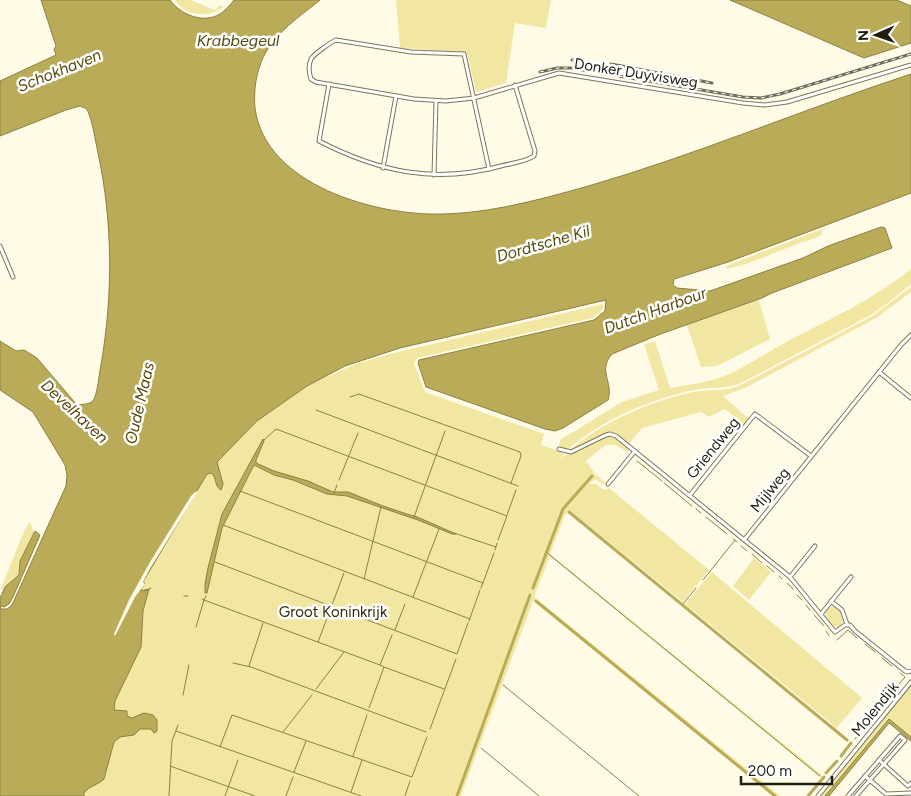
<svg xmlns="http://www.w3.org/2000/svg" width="911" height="796" font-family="Figtree,sans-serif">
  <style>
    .green { fill: #f2e6a3 }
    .water { fill: #baab59; stroke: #8c8043 }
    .pier { fill: #fffbe7 }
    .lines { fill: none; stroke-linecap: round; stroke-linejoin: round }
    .stream { stroke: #8c8043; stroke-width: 1 }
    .canal { stroke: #baab59; stroke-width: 3 }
    .minor-casing { stroke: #7c7658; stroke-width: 5 }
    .minor { stroke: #fff; stroke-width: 3 }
    .rail-casing { stroke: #6d6b5b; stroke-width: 3 }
    .rail { stroke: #fff; stroke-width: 1; stroke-dasharray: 4; stroke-linecap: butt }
    .labels { text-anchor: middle; stroke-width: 5; stroke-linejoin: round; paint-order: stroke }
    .street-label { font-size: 15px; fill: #1f1d10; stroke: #fff }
    .park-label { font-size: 15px; fill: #312a05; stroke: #fff }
    .water-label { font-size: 16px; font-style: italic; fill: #554a08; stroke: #fff }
  </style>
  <rect width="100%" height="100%" fill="#fffbe7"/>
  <!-- green -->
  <g class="green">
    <path d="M175 0H191L214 10H216L219 5 224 7C208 18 186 17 175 0Z"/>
    <polygon points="396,0 551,0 546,28 515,23 506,83 476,92 468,56 466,52 400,48"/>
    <path d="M822 229V234C814 240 806 240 797 244 774 253 752 263 727 269L726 266Z"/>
    <path d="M911 269V284L889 302 871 315 739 384C724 389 708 387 693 390 648 400 604 419 568 449L562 448 559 446 560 440 622 402 659 390 644 345 655 341 670 388C686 385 704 383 719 378 744 369 766 353 790 340 832 318 874 299 911 269Z"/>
    <path d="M911 287V292L876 318 745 388 723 396 749 419 744 425 725 409 709 417 701 412 642 428 629 444 614 433 609 432 570 450C604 421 649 402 693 392 708 389 724 392 739 386L871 317Z"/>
    <polygon points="759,300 770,339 717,366 701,367 687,325"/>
    <path d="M603 304V309L593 318 417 358 414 363 425 392 544 434 541 445 565 453 560 458 608 436 615 437 628 448 629 449 627 452C607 437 603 448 586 461L595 474 606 483 603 484 595 479 589 484H596L604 490 609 488 709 570 683 602 569 510 565 515 550 554 822 775 820 777 550 556 534 597 780 796H773L533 601 461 796H44L114 627 211 463 263 412 325 375 329 376 356 364 390 354Z"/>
    <polygon points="30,522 34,533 20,561 19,575 0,591 25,529"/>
    <polygon points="754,558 771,572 749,600 733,586"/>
    <polygon points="712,572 862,698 836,729 831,723 685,604"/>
    <polygon points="834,605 838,608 843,616 842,624 839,627 832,625 825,616 826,610"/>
    <polygon points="911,684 911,737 889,719 825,796 821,796"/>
  </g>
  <!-- water -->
  <g class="water">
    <path d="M41 0H170C181 15 203 24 220 14 225 11 230 5 234 0H320C304 13 285 26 272 43 258 61 253 85 255 108 265 185 376 216 442 214 491 213 538 200 585 187 696 155 801 110 911 74V193L728 262 674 279 673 285 677 288 710 291 803 258 828 246 881 227 885 228 892 248 772 293 762 298 658 335 612 354C597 371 614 382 608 400L563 428 555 431 545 429 426 387 418 363 419 360 594 320 605 311 606 300 400 348 345 366 307 386 257 421 217 462 223 484 221 490C214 486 217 477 211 473L207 474 143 582 145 583 140 591 149 589 143 611 141 647 115 701 114 710 127 711V716L132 718 144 713 153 715 157 720V731L154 733 151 729H140L134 735 120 737 114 742 104 779C98 785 89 786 84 793V796H0V598L5 587 19 575 20 561 35 531 40 535 13 597 9 604 4 607 1 606 0 609H7L12 605 66 486 67 475 65 465 33 412 0 390V341L16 351 24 350 37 358 77 405C83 404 91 405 94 399 98 391 99 374 101 365 113 295 113 223 98 153 95 139 93 123 87 109L80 106 66 110 0 136V81L56 55 54 49 56 46Z"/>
    <polygon points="730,0 897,0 911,6 911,43 864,58"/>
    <polygon points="263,439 264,441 256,460 256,463 274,471 308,481 333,492 348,492 383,506 410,515 415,516 456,534 452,534 418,520 347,496 327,494 293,480 274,475 254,465 222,528 207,593 205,593 205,584 208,568 222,514"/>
    <polygon points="889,719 911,737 911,741 889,723 829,796 825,796"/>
  </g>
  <!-- pier -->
  <polygon class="pier" points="198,491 151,567 143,582 145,584 135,597 115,636 114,634 129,600 150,562 191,496 195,492"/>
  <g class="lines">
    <!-- stream -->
    <g class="stream">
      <polyline points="350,397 359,394 520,452 521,456 511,483"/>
      <polyline points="316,410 518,486"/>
      <polyline points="263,441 276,429 507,516 498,540"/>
      <polyline points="637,461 662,481"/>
      <polyline points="339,480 358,433"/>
      <polyline points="664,483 692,506"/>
      <polyline points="240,491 483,583"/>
      <polyline points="334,493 337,485"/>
      <polyline points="696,509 701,513"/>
      <polyline points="507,515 516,490"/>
      <polyline points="414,517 445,431"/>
      <polyline points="706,517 727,534"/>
      <polyline points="223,525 470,619"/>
      <polyline points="454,533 496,547"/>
      <polyline points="733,539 737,542"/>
      <polyline points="741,546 747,551"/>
      <polyline points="495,550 497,543"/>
      <polyline points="546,552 820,776"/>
      <polyline points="752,554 762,563"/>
      <polyline points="215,562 457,654 468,623"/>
      <polyline points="767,566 774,572"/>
      <polyline points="779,576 782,579"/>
      <polyline points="364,579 381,507"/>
      <polyline points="703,580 735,540"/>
      <polyline points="787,583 793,589"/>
      <polyline points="481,588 494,553"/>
      <polyline points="145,591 151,588"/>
      <polyline points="797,595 802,600"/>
      <polyline points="184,596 188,596"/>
      <polyline points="413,597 439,529"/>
      <polyline points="202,599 204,600 206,596"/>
      <polyline points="683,604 696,588"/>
      <polyline points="806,605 810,610"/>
      <polyline points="814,615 824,626"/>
      <polyline points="469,621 480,590"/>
      <polyline points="196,627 204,600 380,665"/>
      <polyline points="395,630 405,604"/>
      <polyline points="826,631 829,636"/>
      <polyline points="837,640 848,630 857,638"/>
      <polyline points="318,642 344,573"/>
      <polyline points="865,644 875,652"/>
      <polyline points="882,658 892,666"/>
      <polyline points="233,663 251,667 426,732"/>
      <polyline points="249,666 263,623"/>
      <polyline points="384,667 444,689"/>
      <polyline points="498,681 500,682"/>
      <polyline points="503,685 639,796"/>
      <polyline points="316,689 344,652"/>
      <polyline points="183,695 189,665"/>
      <polyline points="369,708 384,667 380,665 392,635"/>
      <polyline points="879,708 905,677 900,673"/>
      <polyline points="430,729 456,659"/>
      <polyline points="176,731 361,796"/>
      <polyline points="283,732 312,695"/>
      <polyline points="855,739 877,711"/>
      <polyline points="474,746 476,747"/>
      <polyline points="220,747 232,715 412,777 427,737"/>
      <polyline points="481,748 539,796"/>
      <polyline points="353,756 367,715"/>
      <polyline points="170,766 255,796"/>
      <polyline points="294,772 306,741"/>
      <polyline points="822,777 823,778"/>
      <polyline points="351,792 362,760"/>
      <polyline points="169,796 172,741 178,725"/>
      <polyline points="225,796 238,760"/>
      <polyline points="286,796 293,777"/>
      <polyline points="405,796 410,781"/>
    </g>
    <!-- canal -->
    <g class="canal">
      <polyline points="569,512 847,740"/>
      <polyline points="533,588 563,509 592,476"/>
      <polyline points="536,601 775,796"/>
      <polyline points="841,756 851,743"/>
      <polyline points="826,773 837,761"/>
      <polyline points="457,796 530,595"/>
      <polyline points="808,796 824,777"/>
    </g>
    <defs>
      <g id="minor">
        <path d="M329 84 319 141C379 172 435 184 501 166 512 163 525 162 534 156L535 151 515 85"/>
        <polyline points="383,168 396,96"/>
        <path d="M489 169 464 54 411 52 336 40C331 42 314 54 311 59 308 66 309 73 311 79L316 82 414 99 446 101 474 98 559 73 743 103 765 105 787 102 911 65"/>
        <polyline points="434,175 436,101"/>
        <polyline points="0,246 13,277"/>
        <polyline points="879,372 911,398"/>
        <polyline points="559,449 571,452 606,435 610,434 616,436 790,577 835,632 845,625 850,625 855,631 905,671 908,672 911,671"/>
        <polyline points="608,484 635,451"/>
        <polyline points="690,495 755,414 811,456"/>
        <polyline points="744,540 901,345 911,335"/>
        <polyline points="790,577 815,546"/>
        <polyline points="831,601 842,610 847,624"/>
        <polyline points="821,614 851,577"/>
        <polyline points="879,760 908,786 911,783"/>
        <polyline points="865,776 886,794 911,793"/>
        <polyline points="818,796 911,682"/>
        <polyline points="848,796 900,736 905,740 856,796"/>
      </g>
    </defs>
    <!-- minor casing -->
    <use href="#minor" class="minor-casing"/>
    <!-- minor -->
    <use href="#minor" class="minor"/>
    <defs>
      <g id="rail">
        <polyline points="572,60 580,61"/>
        <polyline points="611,64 712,83"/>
        <polyline points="540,72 557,68 571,68 743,97 761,98 780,94 911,54"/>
      </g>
    </defs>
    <!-- rail casing -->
    <use href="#rail" class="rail-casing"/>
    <!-- rail -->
    <use href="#rail" class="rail"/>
  </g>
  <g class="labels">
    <!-- street labels -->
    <g class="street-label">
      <text transform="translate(636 73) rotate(9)" y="5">Donker Duyvisweg</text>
      <text transform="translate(713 448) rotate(-51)" y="5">Griendweg</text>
      <text transform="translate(770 490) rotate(-51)" y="5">Mijlweg</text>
      <text transform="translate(875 709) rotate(-51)" y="5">Molendijk</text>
    </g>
    <!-- park labels -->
    <g class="park-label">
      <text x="333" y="617">Groot Koninkrijk</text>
    </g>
    <!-- water labels -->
    <g class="water-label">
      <text x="238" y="46">Krabbegeul</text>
      <text transform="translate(59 70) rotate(-22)" y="6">Schokhaven</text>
      <text transform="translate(543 243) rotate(-16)" y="6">Dordtsche Kil</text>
      <text transform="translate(655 310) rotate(-20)" y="6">Dutch Harbour</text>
      <text transform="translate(139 403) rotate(-77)" y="6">Oude Maas</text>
      <text transform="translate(75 411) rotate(43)" y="6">Develhaven</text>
    </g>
  </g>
  <!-- north arrow -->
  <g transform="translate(876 35) rotate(268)" stroke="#ffffff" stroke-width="4" paint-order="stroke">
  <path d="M0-4L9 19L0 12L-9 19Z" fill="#1f1d10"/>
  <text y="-8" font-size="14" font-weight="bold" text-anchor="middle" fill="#1f1d10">N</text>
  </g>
  <!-- scale -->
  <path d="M741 776v8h91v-8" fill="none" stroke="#1f1d10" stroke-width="2.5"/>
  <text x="748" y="776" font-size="15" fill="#1f1d10" stroke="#ffffff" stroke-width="4" paint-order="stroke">200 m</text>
</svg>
